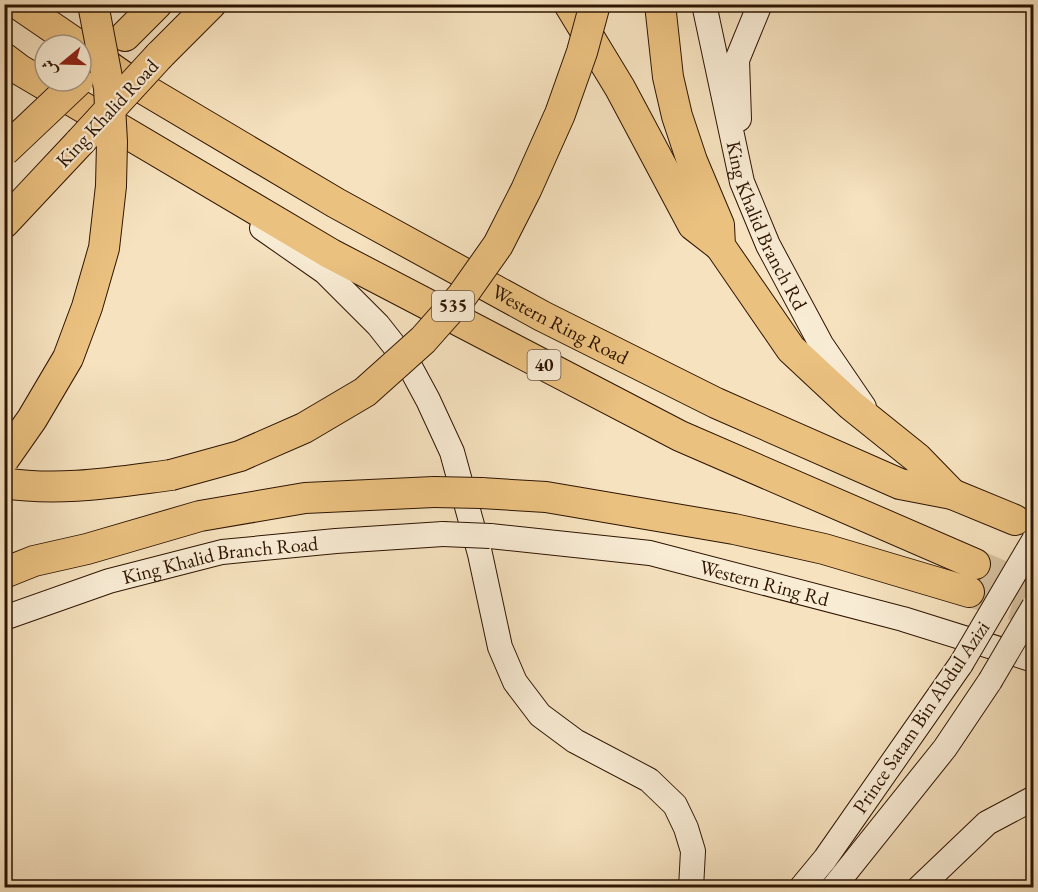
<svg xmlns="http://www.w3.org/2000/svg" width="1038" height="892" font-family="'EB Garamond',Amiri,serif">
  <style>
    .lines { fill: none; stroke-linecap: round; stroke-linejoin: round }
    .highway-tunnel { stroke: #d8c3a2; stroke-width: 30; stroke-dasharray: 30 15; stroke-linecap: butt }
    .secondary-casing { stroke: #2d1401; stroke-width: 26 }
    .highway-casing { stroke: #2d1401; stroke-width: 32 }
    .secondary { stroke: #f9ecd5; stroke-width: 24 }
    .highway { stroke: #ebc180; stroke-width: 30 }
    .secondary-bridge-casing { stroke: #2d1401; stroke-width: 26; stroke-linecap: butt }
    .highway-bridge-casing { stroke: #2d1401; stroke-width: 32; stroke-linecap: butt }
    .secondary-bridge { stroke: #f9ecd5; stroke-width: 24 }
    .highway-bridge { stroke: #ebc180; stroke-width: 30 }
    .labels { text-anchor: middle; stroke-width: 4.5; stroke-linejoin: round; paint-order: stroke }
    .shield { fill: #f9ecd5; stroke: #6a5541; stroke-width: 1.5 }
    .shield-label { font-size: 18px; font-weight: bold; fill: #2d1401 }
    .street-label { font-size: 20px; fill: #2d1401; stroke: #f9ecd5 }
  </style>
  <rect width="100%" height="100%" fill="#f6e2bf"/>
  <filter id="stains"><feTurbulence type="fractalNoise" baseFrequency=".00333" numOctaves="4"/><feColorMatrix values="0 0 0 0 .2 0 0 0 0 .09 0 0 0 0 .02 0 0 0 .5 -.17"/></filter>
  <radialGradient id="worn" r=".72"><stop offset=".6" stop-color="#630" stop-opacity="0"/><stop offset="1" stop-color="#630" stop-opacity=".3"/></radialGradient>
  <g class="lines">
    <!-- highway-tunnel -->
    <g class="highway-tunnel">
      <polyline points="975,564 1034,589"/>
      <polyline points="969,592 1034,611"/>
    </g>
    <defs>
      <g id="secondary">
        <path id="s1" d="M704 4 742 182 768 245 821 344 864 407"/>
        <polyline points="739,119 737,60 760,4"/>
        <polyline points="262,228 325,272 378,325 408,363 428,400 452,452 480,554 500,647 515,682 540,715 575,741 649,780 675,805 686,828 693,851 691,888"/>
        <path id="s2" d="M490 536 650 553 903 619 1034 660"/>
        <path id="s3" d="M4 618 109 581 222 552 336 541 443 534"/>
        <polyline points="801,888 825,859 961,664"/>
        <polyline points="833,888 945,748 990,681"/>
        <polyline points="919,888 987,823 1034,798"/>
      </g>
      <g id="highway">
        <polyline points="18,4 78,45"/>
        <polyline points="569,4 620,88 693,225 720,246"/>
        <polyline points="660,4 668,77 677,116 692,161 719,225 720,246 791,349 851,405 917,458 952,494"/>
        <polyline points="125,36 157,4"/>
        <path id="s4" d="M81 47 127 79 336 203 542 316 716 403 900 484 952 494 1015 520"/>
        <polyline points="159,56 211,4"/>
        <polyline points="4,58 20,70 331,254 680,436 975,564"/>
        <polyline points="4,223 80,142"/>
        <path d="M4 483C60 492 116 482 171 475"/>
        <polyline points="481,493 546,497 734,529 824,549 969,592"/>
        <polyline points="4,573 34,561 87,549 200,516 305,498 434,492"/>
      </g>
    </defs>
    <!-- secondary casing -->
    <use href="#secondary" class="secondary-casing"/>
    <!-- highway casing -->
    <use href="#highway" class="highway-casing"/>
    <!-- secondary -->
    <use href="#secondary" class="secondary"/>
    <!-- highway -->
    <use href="#highway" class="highway"/>
    <defs>
      <g id="secondary-bridge">
        <polyline points="443,534 490,536"/>
        <polyline points="961,664 1034,540"/>
        <polyline points="990,681 1034,606"/>
      </g>
      <g id="highway-bridge">
        <polyline points="80,142 159,56"/>
        <polyline points="4,151 78,81"/>
        <polyline points="4,459 32,419 68,358 87,307 104,248 111,186 112,142 109,88 93,4"/>
        <polyline points="171,475 240,456 304,428 365,392 423,340 462,296 498,245 526,190 560,114 582,52 595,4"/>
        <polyline points="434,492 481,493"/>
      </g>
    </defs>
    <!-- secondary-bridge casing -->
    <use href="#secondary-bridge" class="secondary-bridge-casing"/>
    <!-- highway-bridge casing -->
    <use href="#highway-bridge" class="highway-bridge-casing"/>
    <!-- secondary-bridge -->
    <use href="#secondary-bridge" class="secondary-bridge"/>
    <!-- highway-bridge -->
    <use href="#highway-bridge" class="highway-bridge"/>
  </g>
  <g class="labels">
    <!-- shield labels -->
    <g class="shield">
      <rect x="432" y="291" width="42" height="30" rx="4.5"/>
      <rect x="527.5" y="350" width="33" height="30" rx="4.5"/>
    </g>
    <g class="shield-label">
      <text x="453" y="312">535</text>
      <text x="544" y="371">40</text>
    </g>
    <!-- street labels -->
    <g class="street-label">
      <text transform="translate(107 113) rotate(-47)" y="7">King Khalid Road</text>
      <text dy="7" stroke="none"><textPath href="#s1" startOffset="231">King Khalid Branch Rd</textPath></text>
      <text dy="7" stroke="none"><textPath href="#s4" startOffset="554">Western Ring Road</textPath></text>
      <text dy="7" stroke="none"><textPath href="#s3" startOffset="225">King Khalid Branch Road</textPath></text>
      <text dy="7" stroke="none"><textPath href="#s2" startOffset="279">Western Ring Rd</textPath></text>
      <text transform="translate(921 717) rotate(-56)" y="7">Prince Satam Bin Abdul Azizi</text>
    </g>
  </g>
  <!-- margin -->
  <rect width="1038" height="892" fill="none" stroke="#f6e2bf" stroke-width="24"/>
  <rect x="6" y="6" width="1026" height="880" fill="none" stroke="#2d1401" stroke-width="3"/>
  <rect x="12" y="12" width="1014" height="868" fill="none" stroke="#2d1401" stroke-width="1.5"/>
  <!-- north arrow -->
  <g transform="translate(63 63) rotate(251)"><circle r="28" fill="#f9ecd5" stroke="#a79680" stroke-width="1.5"/>
  <path d="M0-4.5L10 22L0 15L-10 22Z" fill="#8f2418"/>
  <text y="-9" font-size="16" font-weight="bold" text-anchor="middle" fill="#2d1401">ش</text>
  </g>
  <rect width="100%" height="100%" filter="url(#stains)"/>
  <rect width="100%" height="100%" fill="url(#worn)"/>
</svg>
